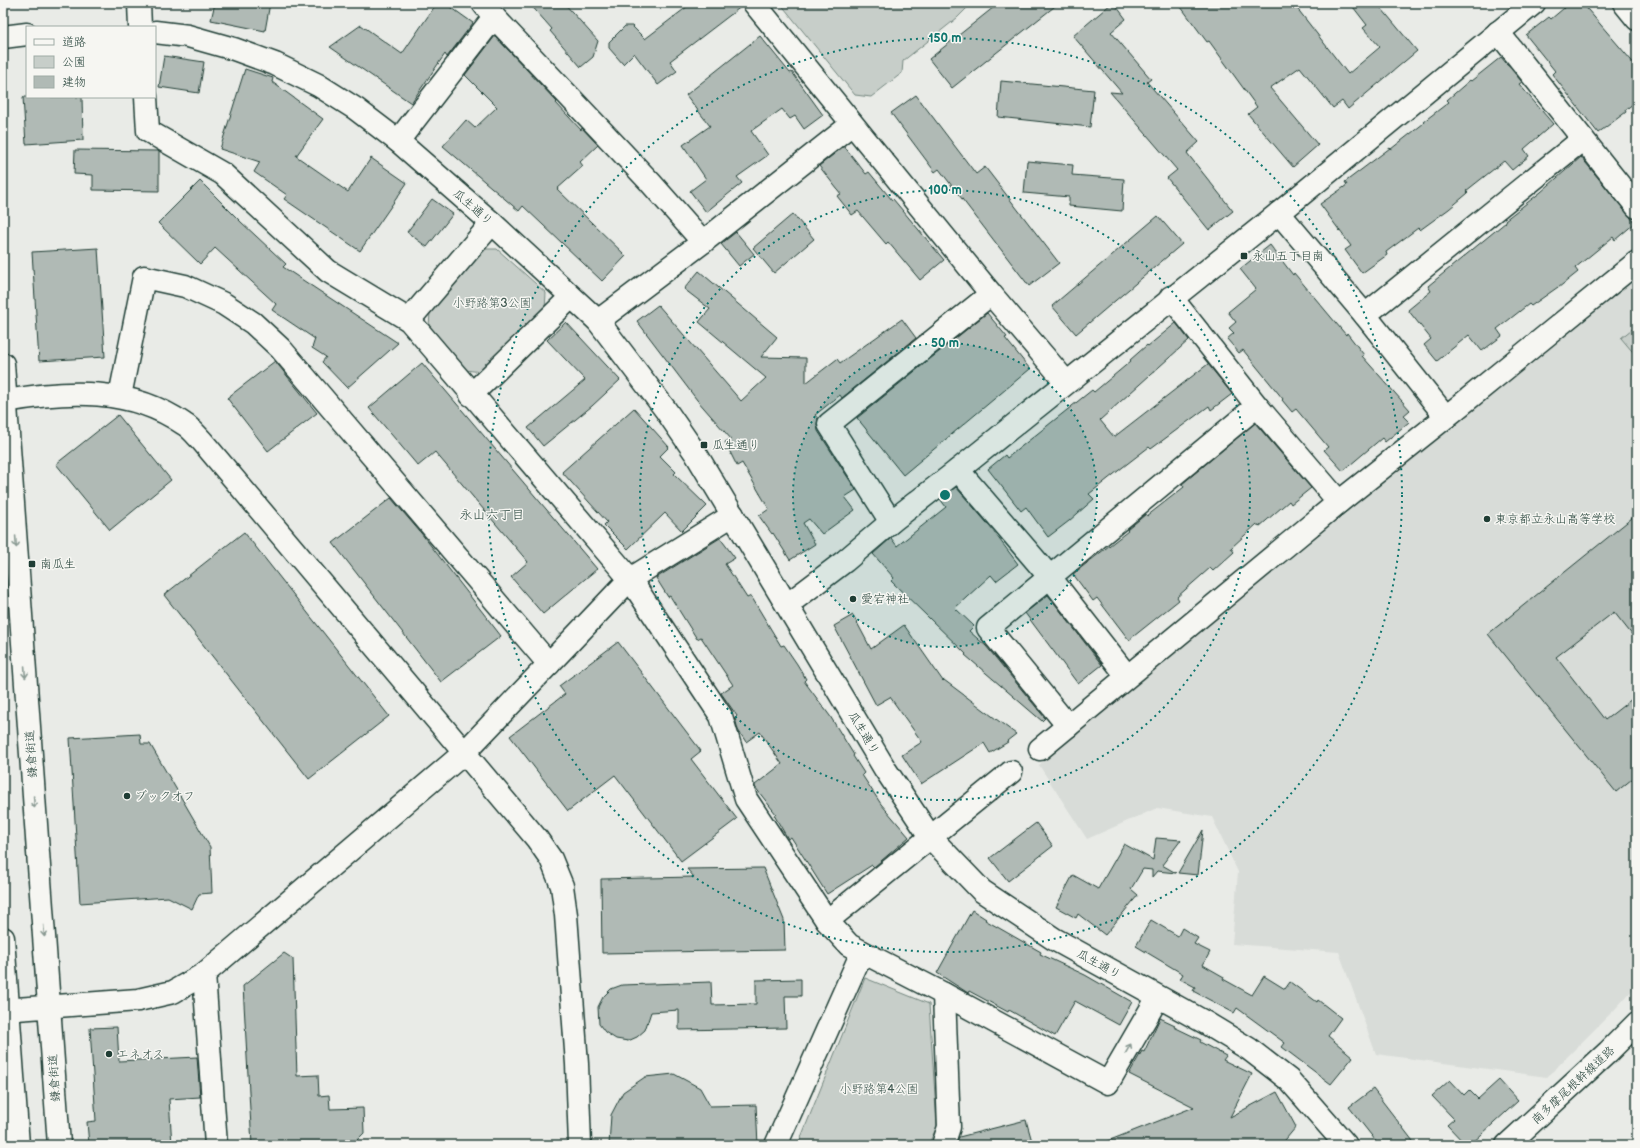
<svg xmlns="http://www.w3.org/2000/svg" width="1640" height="1148" font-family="'Balsamiq Sans','Klee One',sans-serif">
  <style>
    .built { fill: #d8dcd8 }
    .green { fill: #c7cec9; stroke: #73867e }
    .building { fill: #b0bab5; stroke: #1f3d34 }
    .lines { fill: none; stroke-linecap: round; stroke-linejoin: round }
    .minor-casing { stroke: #1f3d34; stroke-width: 25 }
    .major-casing { stroke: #1f3d34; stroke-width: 25 }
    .minor { stroke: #f6f6f2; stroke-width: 22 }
    .major { stroke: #f6f6f2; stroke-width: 22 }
    .oneway { stroke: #8a9a93 }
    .ring { fill: none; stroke: #0f766e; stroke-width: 2; stroke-dasharray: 2 4 }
    .poi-dot { fill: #1f3d34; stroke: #f6f6f2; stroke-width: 1.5 }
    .labels { text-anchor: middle; stroke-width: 3; stroke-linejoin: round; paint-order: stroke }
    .street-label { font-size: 12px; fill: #1f3d34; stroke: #f6f6f2 }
    .poi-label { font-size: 12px; fill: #1f3d34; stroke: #f6f6f2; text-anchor: start }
    .park-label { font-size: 12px; fill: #415a52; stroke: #f6f6f2 }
    .neighbourhood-label { font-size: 13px; fill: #1f3d34; stroke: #f6f6f2 }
    .centre { fill: #0f766e; stroke: #f6f6f2; stroke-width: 2 }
    .ring-label { font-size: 12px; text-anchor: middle; font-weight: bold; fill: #0f766e; stroke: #f6f6f2; stroke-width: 3; stroke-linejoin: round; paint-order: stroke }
  </style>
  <rect width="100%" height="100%" fill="#e9ebe7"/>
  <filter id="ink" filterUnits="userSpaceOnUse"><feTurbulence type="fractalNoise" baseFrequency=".025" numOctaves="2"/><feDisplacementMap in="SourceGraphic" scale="8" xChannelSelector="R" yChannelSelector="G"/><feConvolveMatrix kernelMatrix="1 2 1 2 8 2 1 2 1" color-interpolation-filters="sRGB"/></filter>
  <g filter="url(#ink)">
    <!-- built -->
    <polygon class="built" points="1637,274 1637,985 1616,1008 1547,1077 1376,1054 1339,952 1232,944 1238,872 1212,817 1157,808 1087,839 1039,765"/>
    <!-- green -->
    <g class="green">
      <polygon points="780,3 972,3 957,18 903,61 902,73 871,97 855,95"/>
      <polygon points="484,249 497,249 546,293 545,310 482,372 465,370 429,327 430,312"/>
      <polygon points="1637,325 1637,357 1621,338"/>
      <polygon points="865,978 929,1004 937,1127 928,1145 798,1145"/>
    </g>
    <!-- building -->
    <g class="building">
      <polygon points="215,3 270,3 265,31 211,20"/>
      <polygon points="437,3 445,3 473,23 447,57 445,54 411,103 330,47 361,25 402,54"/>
      <polygon points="529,3 564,3 598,41 593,57 581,67 550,31 552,29"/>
      <polygon points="692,3 742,3 742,6 670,61 677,71 658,85 634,53 623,64 609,48 609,42 625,26 632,26 645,39"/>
      <polygon points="999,3 1059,3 952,88 929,59"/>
      <polygon points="1112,3 1114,3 1126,19 1111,32 1151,79 1147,82 1199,142 1187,153 1233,211 1209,230 1167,178 1177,170 1110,92 1122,93 1073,36"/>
      <polygon points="1178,3 1293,3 1348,74 1380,47 1363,28 1367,25 1350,3 1377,3 1417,51 1348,109 1342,101 1333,108 1300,67 1270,88 1318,145 1293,167 1248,114 1257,107 1209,41 1207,42"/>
      <polygon points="1570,3 1582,3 1637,67 1637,101 1625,110 1626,112 1598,133 1552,74 1555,71 1526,35 1549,17 1551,19"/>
      <polygon points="495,36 557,102 556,103 581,130 582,128 598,145 580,162 583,166 557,189 626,256 602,281 523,206 519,211 443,146 466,120 475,128 497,107 465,75"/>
      <polygon points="760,36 790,73 792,72 823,115 804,129 795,116 790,119 782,109 751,131 768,155 737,177 742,183 706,212 690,191 706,179 683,145 710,126 686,95"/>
      <polygon points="164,56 204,62 199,93 159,87"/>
      <polygon points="1501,57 1522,82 1519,84 1553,124 1524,149 1529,156 1512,170 1504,161 1466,191 1468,193 1449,209 1420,230 1418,228 1386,252 1387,255 1362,273 1345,250 1351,246 1320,204 1347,185 1345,182 1390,148 1391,149 1424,123 1423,122 1449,102 1447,100 1470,80 1471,81"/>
      <polygon points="245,69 273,78 272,82 323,119 296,156 348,192 371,158 407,183 360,251 284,199 287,195 254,172 260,162 220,149"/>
      <polygon points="1001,81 1094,90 1090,127 998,117"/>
      <polygon points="916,95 976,174 985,167 1059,263 1029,286 939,169 935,172 891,113"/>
      <polygon points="23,97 82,97 83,140 26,144"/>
      <polygon points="844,146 866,174 869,172 892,200 893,199 944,260 920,280 888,242 886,244 858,211 852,215 837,196 841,194 819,166"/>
      <polygon points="75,150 158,151 159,152 159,191 93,190 93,175 74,174"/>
      <polygon points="1581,157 1635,223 1615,240 1613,237 1575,268 1578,272 1558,288 1558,287 1531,306 1529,304 1497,329 1502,336 1482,351 1469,335 1437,361 1424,345 1431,339 1408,310 1431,291 1428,286 1506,222 1505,220 1541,192"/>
      <polygon points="1027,161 1073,165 1072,175 1124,179 1122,211 1069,206 1069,197 1024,193"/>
      <polygon points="200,181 241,222 286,264 283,267 398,343 347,388 322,362 326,357 312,348 315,339 272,310 276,304 215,248 200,264 158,223"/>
      <polygon points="432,199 453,214 427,247 407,232"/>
      <polygon points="793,214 814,239 774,273 753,248"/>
      <polygon points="1158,216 1182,244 1076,334 1052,306"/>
      <polygon points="736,232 754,254 739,266 721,244"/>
      <polygon points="1270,245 1293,275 1294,273 1346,335 1347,333 1364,355 1362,356 1410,410 1403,416 1409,422 1385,442 1382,438 1343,471 1324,450 1328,447 1296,409 1292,412 1282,400 1283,399 1243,350 1239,353 1227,339 1234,333 1229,328 1236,322 1228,312 1256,289 1240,269"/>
      <polygon points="98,248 105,357 39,361 32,252"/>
      <polygon points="699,271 777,337 761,357 806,358 806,383 837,359 840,363 902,319 916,338 842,398 840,395 815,415 818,419 817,425 818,431 856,490 845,497 855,510 822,534 809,519 803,523 815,544 790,560 773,533 772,534 759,516 769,509 742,463 737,466 725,442 731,439 697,400 637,321 658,305 741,401 766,378 699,322 710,309 684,289"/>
      <polygon points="987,313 1007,337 1005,338 1030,369 903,475 857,418"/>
      <polygon points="566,322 620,380 592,406 543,446 528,428 585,380 547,340"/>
      <polygon points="1176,323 1189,340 1100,420 1114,437 1208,364 1232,394 1211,410 1209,406 1151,449 1149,447 1123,467 1089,494 1094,499 1069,521 1048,537 1026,507 1021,511 988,469 1005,455 1007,458 1092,390 1094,392 1131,361 1130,360 1147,345 1148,346"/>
      <polygon points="275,361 317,413 268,451 227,398"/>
      <polygon points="422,363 597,569 543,614 511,577 528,562 435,452 418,466 369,408"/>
      <polygon points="634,408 669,447 660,456 676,472 674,474 707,506 682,531 665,513 628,549 604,525 607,522 562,472"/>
      <polygon points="118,415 171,480 110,530 56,464"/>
      <polygon points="1255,423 1311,488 1291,504 1289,501 1259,527 1257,524 1231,548 1234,552 1213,571 1210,568 1177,597 1179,600 1129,640 1097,598 1093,601 1073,574 1128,531 1127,530 1146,514 1147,516 1184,487 1182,484"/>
      <polygon points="956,487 987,523 1018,564 996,581 991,575 955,608 974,626 969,631 986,646 1045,718 1042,721 965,655 966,654 891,581 894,578 873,554 891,538 897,546 946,507 940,499"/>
      <polygon points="391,498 421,533 501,636 441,682 333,543"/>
      <polygon points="1637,514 1637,641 1614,612 1556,657 1605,720 1637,695 1637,775 1616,792 1488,634"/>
      <polygon points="244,532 389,716 309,779 164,595"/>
      <polygon points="720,538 735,558 725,564 747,598 751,596 781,646 784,645 797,664 806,679 804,681 830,716 854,755 853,756 864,773 862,775 881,804 909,837 874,867 872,865 827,894 791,837 788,839 774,815 776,814 755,787 755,785 782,764 760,732 746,742 738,730 735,718 737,716 721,693 733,685 701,637 697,639 670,596 668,597 656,578"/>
      <polygon points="1048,595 1102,665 1078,684 1025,613"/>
      <polygon points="853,615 871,649 904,625 943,681 944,680 1016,734 1007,741 1008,742 990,753 984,743 921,784 902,755 922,742 890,697 876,705 834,626"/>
      <polygon points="618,642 701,751 691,759 737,819 681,861 615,775 568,811 510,736 565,694 559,686"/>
      <polygon points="140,734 141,744 150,744 210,847 212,893 199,894 192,909 168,897 80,903 70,738"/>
      <polygon points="1036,823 1053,846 1008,881 990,858"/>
      <polygon points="1203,830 1198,875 1178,873"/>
      <polygon points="1156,838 1181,840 1162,865 1176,873 1157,871 1152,877 1152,870 1143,869 1131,889 1138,895 1105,935 1078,914 1076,918 1056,907 1073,875 1098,889 1124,844 1153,860"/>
      <polygon points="763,868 784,920 785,950 602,953 601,879 694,877 687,869"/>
      <polygon points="972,910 986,919 985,920 1041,952 1040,954 1085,975 1132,1002 1119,1025 1075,1001 1055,1036 1009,1010 1008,1012 969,991 968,993 937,973"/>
      <polygon points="1151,920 1178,936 1182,928 1198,938 1194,944 1210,952 1203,965 1224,977 1223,979 1252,995 1264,976 1285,989 1290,982 1317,1002 1318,1000 1341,1018 1328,1036 1353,1057 1331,1084 1282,1047 1285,1043 1237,1008 1234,1013 1193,991 1195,987 1180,979 1183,974 1136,946"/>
      <polygon points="284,953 293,959 297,1076 318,1075 319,1096 329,1095 330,1109 363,1108 364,1133 354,1143 325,1145 252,1145 243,986"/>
      <polygon points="801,979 801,996 785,996 786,1028 679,1030 679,1010 651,1012 645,1030 637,1037 628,1041 616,1039 605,1032 599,1024 598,1007 603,997 611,989 622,985 711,982 712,1005 756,1004 756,980"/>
      <polygon points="1160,1018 1175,1025 1174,1027 1201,1040 1200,1042 1226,1056 1223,1060 1252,1074 1230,1117 1277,1092 1296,1127 1281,1145 1100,1145 1100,1144 1194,1107 1129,1074 1142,1051 1144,1052"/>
      <polygon points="117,1027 119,1061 197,1057 200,1097 169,1099 172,1145 89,1145 87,1122 96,1121 90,1028"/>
      <polygon points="674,1074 700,1088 710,1106 756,1105 758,1145 609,1145 611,1115 623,1092 645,1077"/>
      <polygon points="1450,1080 1464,1095 1469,1090 1478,1099 1499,1080 1518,1101 1470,1145 1466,1145 1447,1125 1454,1119 1432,1096"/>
      <polygon points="1373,1089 1416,1145 1379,1145 1349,1107"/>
      <polygon points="1026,1120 1033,1145 956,1145 959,1137"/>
    </g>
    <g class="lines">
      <defs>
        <g id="minor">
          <polyline points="139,3 140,27"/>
          <polyline points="483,3 494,17 650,182 703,242"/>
          <polyline points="754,3 991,294 1066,382"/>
          <polyline points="1624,3 1637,19"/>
          <polyline points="155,32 188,36 234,49 275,64 318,85 356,109 398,141 492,223 598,321 665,409 696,454 885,769 931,838 982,891 1054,939 1206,1023 1249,1049 1289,1080 1346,1145"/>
          <polyline points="1498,32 1637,207"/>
          <polyline points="3,37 27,34"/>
          <polyline points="146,97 148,131 223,174 328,271 409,320 630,579 721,716 746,799 827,921 849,945 944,994 1108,1083 1158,997"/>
          <polyline points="398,141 494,17"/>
          <polyline points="1279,213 1365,315 1446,417"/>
          <polyline points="1171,297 1257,406 1339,502"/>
          <polyline points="1365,315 1583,139"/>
          <polyline points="409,320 492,223"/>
          <polyline points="598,321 703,242 852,124"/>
          <polyline points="471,395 571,297"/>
          <polyline points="120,396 144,277 185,286 224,304 253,323 281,349 549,664"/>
          <path d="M6 401C67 390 131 387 184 424 191 428 196 435 202 441L537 839 551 859 562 886 566 915 577 1064 580 1145"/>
          <polyline points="958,470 1049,576 1127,676"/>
          <polyline points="891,522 829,424 991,294"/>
          <polyline points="787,605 845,561 891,522 958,470 1279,213 1534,3"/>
          <polyline points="1068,726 988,628 1257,406"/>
          <polyline points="1040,749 1339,502 1446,417 1637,262"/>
          <polyline points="827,921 1011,772"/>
          <polyline points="204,974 216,1145"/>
          <polyline points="3,1010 138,1000 173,992 204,974 464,753 630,579 733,515"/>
          <polyline points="776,1145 862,952"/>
          <polyline points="943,1145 949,1127 944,994"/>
        </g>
        <g id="major">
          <polyline points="3,364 59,1145"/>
          <polyline points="3,938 18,1145"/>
          <polyline points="1507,1145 1608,1052 1637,1023"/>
        </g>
      </defs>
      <!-- minor casing -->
      <use href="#minor" class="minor-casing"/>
      <!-- major casing -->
      <use href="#major" class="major-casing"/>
      <!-- minor -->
      <use href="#minor" class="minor"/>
      <!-- major -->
      <use href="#major" class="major"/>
    </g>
    <!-- one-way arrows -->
    <defs><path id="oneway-shaft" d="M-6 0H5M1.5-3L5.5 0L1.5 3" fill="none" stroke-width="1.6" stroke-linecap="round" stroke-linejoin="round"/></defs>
    <g class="oneway">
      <use href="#oneway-shaft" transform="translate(16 542) rotate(86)"/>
      <use href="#oneway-shaft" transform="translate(25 672) rotate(86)"/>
      <use href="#oneway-shaft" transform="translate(34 802) rotate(86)"/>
      <use href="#oneway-shaft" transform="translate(44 931) rotate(86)"/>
      <use href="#oneway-shaft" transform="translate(1128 1049) rotate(-60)"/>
    </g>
  </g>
  <!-- distance rings -->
  <circle cx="945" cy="495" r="152" fill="#0f766e" fill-opacity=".12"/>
  <g class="ring">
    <circle cx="945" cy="495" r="152"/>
    <circle cx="945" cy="495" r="305"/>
    <circle cx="945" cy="495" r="457"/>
  </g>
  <!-- markers -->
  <g class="poi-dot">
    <rect x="1240" y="252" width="8" height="8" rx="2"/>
    <rect x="700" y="441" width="8" height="8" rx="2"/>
    <circle cx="1487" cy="519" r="4"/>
    <rect x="28" y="560" width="8" height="8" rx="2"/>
    <circle cx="853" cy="599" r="4"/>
    <circle cx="127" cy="796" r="4"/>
    <circle cx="109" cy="1054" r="4"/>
  </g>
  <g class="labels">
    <!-- street labels -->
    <g class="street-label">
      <text transform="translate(473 207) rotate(41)" y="4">瓜生通り</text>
      <text transform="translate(864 733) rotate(59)" y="4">瓜生通り</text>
      <text transform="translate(31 754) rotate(-94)" y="4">鎌倉街道</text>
      <text transform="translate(1099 964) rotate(29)" y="4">瓜生通り</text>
      <text transform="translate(54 1078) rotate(-94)" y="4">鎌倉街道</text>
      <text transform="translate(1573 1085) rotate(-43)" y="4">南多摩尾根幹線道路</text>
    </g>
    <!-- poi labels -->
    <g class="poi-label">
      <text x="1252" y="260">永山五丁目南</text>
      <text x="712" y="449">瓜生通り</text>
      <text x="1495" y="523">東京都立永山高等学校</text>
      <text x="40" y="568">南瓜生</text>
      <text x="861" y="603">愛宕神社</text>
      <text x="135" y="800">ブックオフ</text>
      <text x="117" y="1058">エネオス</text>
    </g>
    <!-- park labels -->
    <g class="park-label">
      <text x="492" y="307">小野路第3公園</text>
      <text x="879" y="1093">小野路第4公園</text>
    </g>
    <!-- neighbourhood labels -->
    <g class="neighbourhood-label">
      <text x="492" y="519">永山六丁目</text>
    </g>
  </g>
  <circle cx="945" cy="495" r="6" class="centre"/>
  <g class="ring-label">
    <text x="945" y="42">150 m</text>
    <text x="945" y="194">100 m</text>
    <text x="945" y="347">50 m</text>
  </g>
  <!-- margin -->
  <rect width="1640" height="1148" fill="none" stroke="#f6f6f2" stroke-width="16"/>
  <rect x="8" y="8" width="1624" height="1132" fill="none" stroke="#1f3d34" stroke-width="1.5" filter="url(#ink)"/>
  <!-- legend -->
  <rect x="26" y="26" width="130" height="72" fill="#f6f6f2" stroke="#a0aca6"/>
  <rect x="34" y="39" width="20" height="6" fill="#f6f6f2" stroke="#a0aca6"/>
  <text x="62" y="46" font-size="12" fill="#1f3d34">道路</text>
  <rect x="34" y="56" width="20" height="12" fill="#c7cec9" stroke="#a0aca6"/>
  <text x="62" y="66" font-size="12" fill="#1f3d34">公園</text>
  <rect x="34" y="76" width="20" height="12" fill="#b0bab5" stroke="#a0aca6"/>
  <text x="62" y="86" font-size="12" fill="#1f3d34">建物</text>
</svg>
